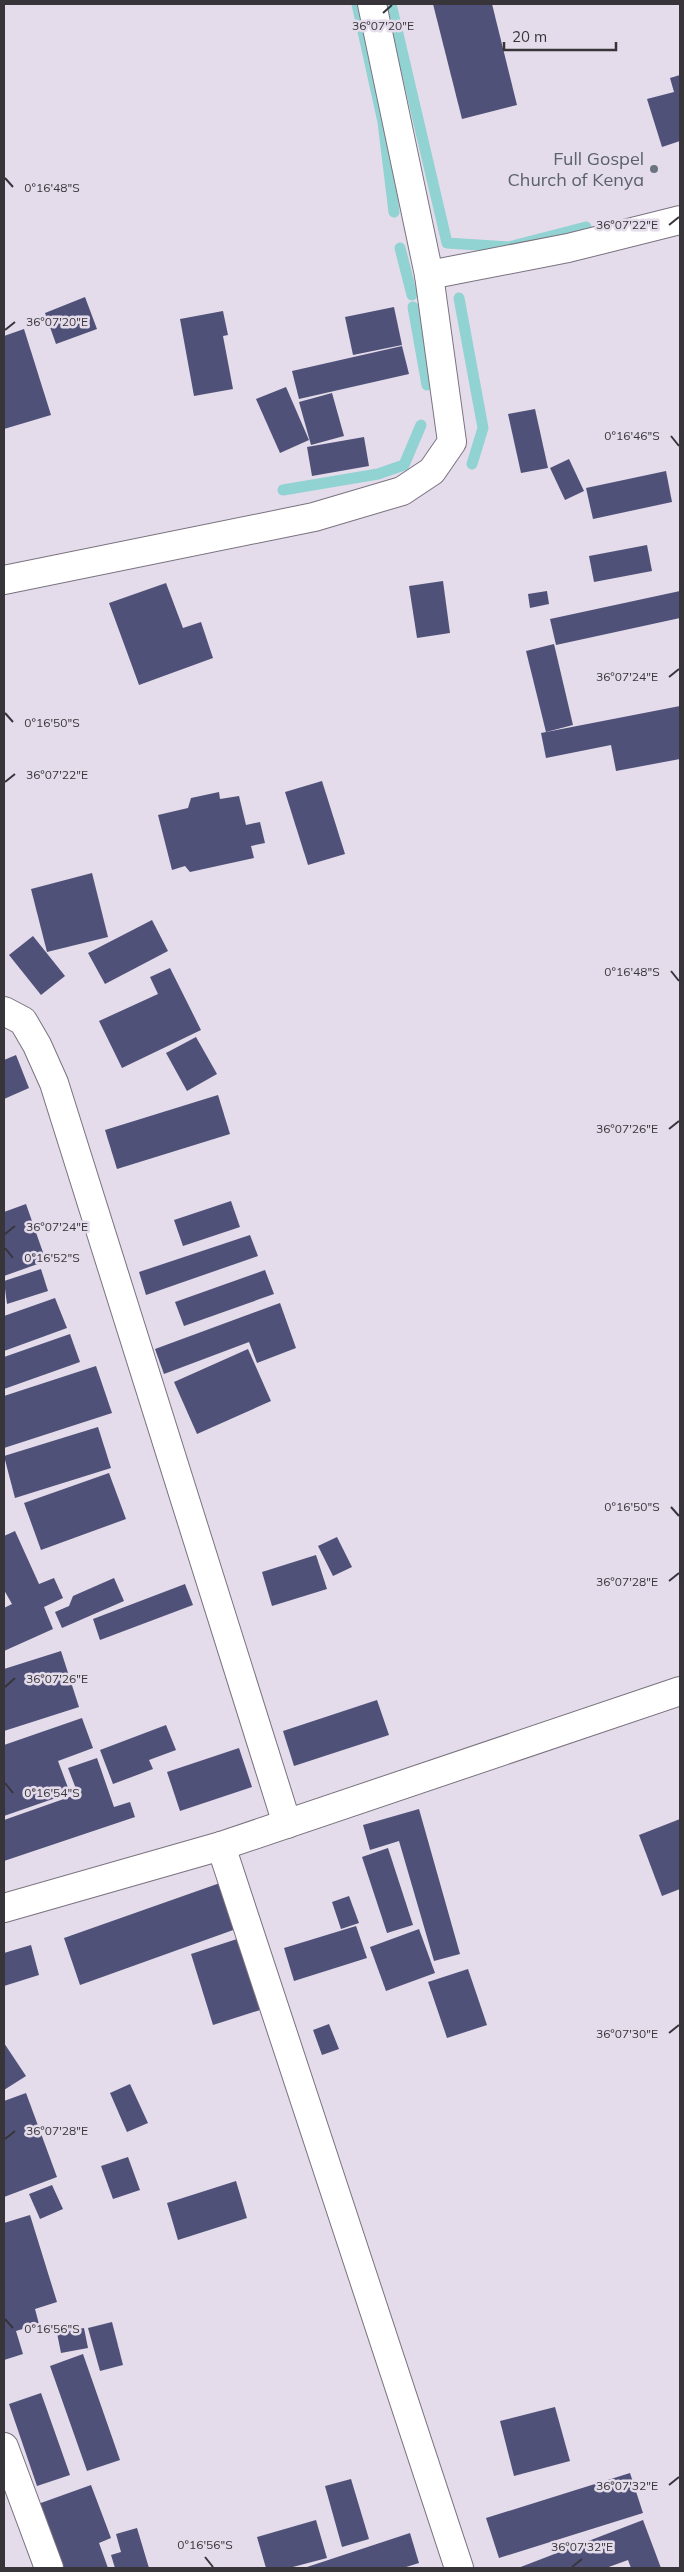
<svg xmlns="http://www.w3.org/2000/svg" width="684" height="2572" font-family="Mulish,sans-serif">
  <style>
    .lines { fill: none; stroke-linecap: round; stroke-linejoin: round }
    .stream { stroke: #91d2d2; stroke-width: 11 }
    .building { fill: #505179 }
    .minor-casing { stroke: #7a727f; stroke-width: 30 }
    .minor { stroke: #fff; stroke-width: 28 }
    .ticks { fill: none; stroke: #38353a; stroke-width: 2 }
    .worship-dot { fill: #6b7280; stroke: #e4dcea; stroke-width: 2 }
    .labels { text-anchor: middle; stroke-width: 5; stroke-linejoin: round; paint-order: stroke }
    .worship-label { font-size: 18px; fill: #5b616d; stroke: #e4dcea; text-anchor: end }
    .ticks-label { font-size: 12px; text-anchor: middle; fill: #38353a; stroke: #e4dcea; stroke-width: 5; stroke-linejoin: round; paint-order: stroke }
  </style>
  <rect width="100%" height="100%" fill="#e4dcea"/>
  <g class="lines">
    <!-- stream -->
    <g class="stream">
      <polyline points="357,4 383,122 394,212"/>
      <polyline points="391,4 447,243 509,247 586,227"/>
      <polyline points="400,248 412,295"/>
      <polyline points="459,298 483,428 472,464"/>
      <polyline points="413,307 427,385"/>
      <polyline points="283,490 378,474 404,465 421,425"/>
    </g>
  </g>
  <!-- building -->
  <g class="building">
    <polygon points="433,4 492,4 517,105 462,119"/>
    <polygon points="680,75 680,141 662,147 647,99 674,92 670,78"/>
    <polygon points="85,297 97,329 56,344 45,313"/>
    <polygon points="394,307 402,345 353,355 345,317"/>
    <polygon points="223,311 228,335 223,336 233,389 194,396 180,319"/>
    <polygon points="24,329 51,415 4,429 4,336"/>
    <polygon points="402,346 409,374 299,399 292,371"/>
    <polygon points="286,387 309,440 280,453 256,399"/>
    <polygon points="332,393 344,436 311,445 299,402"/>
    <polygon points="535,409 548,468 521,473 508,414"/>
    <polygon points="364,437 369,466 312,476 307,447"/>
    <polygon points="569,459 584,491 565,500 550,468"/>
    <polygon points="666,471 672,502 593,519 586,488"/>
    <polygon points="647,545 652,571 594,582 589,556"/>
    <polygon points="443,581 450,633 417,638 409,586"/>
    <polygon points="166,583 183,628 201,622 213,658 139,685 109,603"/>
    <polygon points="547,591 549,604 530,608 528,594"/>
    <polygon points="680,591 680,618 556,645 550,619"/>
    <polygon points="554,644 573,725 546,732 526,651"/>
    <polygon points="680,706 680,759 616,771 611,745 546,758 541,733"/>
    <polygon points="322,781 345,854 308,865 285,792"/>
    <polygon points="219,792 220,799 239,796 246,825 260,822 265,843 251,846 254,858 190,872 185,866 172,870 158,815 188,808 191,798"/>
    <polygon points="92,873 108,937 47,952 31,889"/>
    <polygon points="152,920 168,951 105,984 88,953"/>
    <polygon points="33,936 65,976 41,995 9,955"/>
    <polygon points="170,968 201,1030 122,1068 99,1021 158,994 150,977"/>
    <polygon points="196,1037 217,1074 187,1091 166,1053"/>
    <polygon points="16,1055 29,1088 4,1099 4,1060"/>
    <polygon points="218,1095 230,1134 117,1169 105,1130"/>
    <polygon points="231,1201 240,1227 183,1246 174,1220"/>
    <polygon points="26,1204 46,1261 4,1276 4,1212"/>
    <polygon points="250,1235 258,1256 146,1295 139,1272"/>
    <polygon points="41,1269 48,1291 7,1304 4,1281"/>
    <polygon points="265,1270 274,1294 184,1326 175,1302"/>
    <polygon points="55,1298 67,1328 4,1351 4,1316"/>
    <polygon points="280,1303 296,1348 257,1363 249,1342 164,1374 155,1349"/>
    <polygon points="70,1334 80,1362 4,1389 4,1357"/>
    <polygon points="248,1349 271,1401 197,1434 174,1382"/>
    <polygon points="96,1366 112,1413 4,1448 4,1396"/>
    <polygon points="98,1427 111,1468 15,1498 4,1456"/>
    <polygon points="109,1473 126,1519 41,1550 24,1503"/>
    <polygon points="15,1531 39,1584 54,1578 63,1598 44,1607 53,1629 4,1651 4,1608 12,1604 4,1590 4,1536"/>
    <polygon points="337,1537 352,1567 333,1576 318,1546"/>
    <polygon points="316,1555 327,1589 272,1606 262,1572"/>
    <polygon points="114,1578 124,1601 62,1628 55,1612 69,1606 73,1596"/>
    <polygon points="185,1584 193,1605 100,1640 93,1619"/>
    <polygon points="61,1651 79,1707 4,1731 4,1669"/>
    <polygon points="377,1700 389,1735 294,1766 283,1731"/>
    <polygon points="82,1718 93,1748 58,1761 70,1793 4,1816 4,1745"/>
    <polygon points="166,1725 176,1750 149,1760 153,1769 113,1784 100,1750"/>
    <polygon points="239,1748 252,1787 180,1811 167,1772"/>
    <polygon points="97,1758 114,1807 130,1802 135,1817 4,1861 4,1820 78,1794 68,1768"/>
    <polygon points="419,1809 460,1954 434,1961 399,1841 370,1850 363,1825"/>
    <polygon points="680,1819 680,1889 662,1896 639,1835"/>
    <polygon points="388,1848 413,1925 387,1933 362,1857"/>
    <polygon points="220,1883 236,1929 80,1985 64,1938"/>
    <polygon points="349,1896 359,1923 341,1929 332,1902"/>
    <polygon points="356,1926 367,1958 294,1981 284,1948"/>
    <polygon points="419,1929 435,1973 386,1991 370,1947"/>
    <polygon points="237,1939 260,2010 213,2025 191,1954"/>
    <polygon points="31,1945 39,1975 4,1986 4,1953"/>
    <polygon points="468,1969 487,2025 447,2038 428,1982"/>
    <polygon points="329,2024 339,2049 322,2055 313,2030"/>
    <polygon points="4,2043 26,2076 4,2090"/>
    <polygon points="130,2084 148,2123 127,2132 110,2093"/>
    <polygon points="26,2093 57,2177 4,2197 4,2101"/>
    <polygon points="128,2157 140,2190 113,2199 101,2166"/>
    <polygon points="236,2181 247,2218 178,2240 167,2203"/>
    <polygon points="52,2185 63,2209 40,2219 29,2194"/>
    <polygon points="30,2215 57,2302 35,2309 39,2324 16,2331 23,2354 4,2360 4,2223"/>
    <polygon points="112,2322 123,2365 100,2371 88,2328"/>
    <polygon points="84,2328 88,2348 61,2353 57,2333"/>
    <polygon points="83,2354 120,2460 87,2471 50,2366"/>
    <polygon points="41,2393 70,2475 37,2486 9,2404"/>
    <polygon points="555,2407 570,2461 514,2476 500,2421"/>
    <polygon points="630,2473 643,2513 499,2558 486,2518"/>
    <polygon points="351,2479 369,2539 342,2547 325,2486"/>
    <polygon points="91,2485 111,2538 99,2543 108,2568 61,2568 38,2504"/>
    <polygon points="316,2520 327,2558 289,2568 266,2568 257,2537"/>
    <polygon points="643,2520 661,2568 631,2568 628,2560 606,2568 518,2568"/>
    <polygon points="137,2528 149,2568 115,2568 111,2555 121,2552 116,2534"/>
    <polygon points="410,2533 419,2563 403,2568 304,2568"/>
  </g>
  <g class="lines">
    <defs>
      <g id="minor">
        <polyline points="429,275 568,248 680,220"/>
        <polyline points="4,580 314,517 402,491 432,471 452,442 429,275 372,4"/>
        <polyline points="4,1011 23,1021 37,1045 54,1083 287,1824"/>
        <polyline points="221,1846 459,2568"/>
        <polyline points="4,1908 221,1846 680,1691"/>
        <polyline points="4,2447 49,2568"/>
      </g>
    </defs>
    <!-- minor casing -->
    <use href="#minor" class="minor-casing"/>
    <!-- minor -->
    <use href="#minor" class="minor"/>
  </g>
  <!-- ticks -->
  <path class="ticks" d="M383 13 392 5M5 178 13 187M669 225 679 217M5 330 15 322M671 436 679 446M669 677 679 669M5 713 13 722M5 782 15 774M671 971 679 981M669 1129 679 1121M5 1234 15 1226M5 1248 13 1258M671 1507 679 1516M669 1581 679 1573M5 1687 15 1678M5 1783 13 1793M669 2033 679 2025M5 2139 15 2131M5 2319 13 2328M669 2485 679 2477M205 2557 213 2567M572 2567 582 2559"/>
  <!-- markers -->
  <circle class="worship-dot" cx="654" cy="169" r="5"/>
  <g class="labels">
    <!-- worship labels -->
    <g class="worship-label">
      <text x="644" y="165">Full Gospel<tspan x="644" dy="21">Church of Kenya</tspan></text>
    </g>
  </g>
  <g class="ticks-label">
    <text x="383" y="30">36°07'20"E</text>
    <text x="52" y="192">0°16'48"S</text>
    <text x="627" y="229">36°07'22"E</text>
    <text x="57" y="326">36°07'20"E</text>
    <text x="632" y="440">0°16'46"S</text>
    <text x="627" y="681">36°07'24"E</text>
    <text x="52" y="727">0°16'50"S</text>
    <text x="57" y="779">36°07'22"E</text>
    <text x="632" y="976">0°16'48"S</text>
    <text x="627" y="1133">36°07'26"E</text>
    <text x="57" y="1231">36°07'24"E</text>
    <text x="52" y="1262">0°16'52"S</text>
    <text x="632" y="1511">0°16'50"S</text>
    <text x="627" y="1586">36°07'28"E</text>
    <text x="57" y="1683">36°07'26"E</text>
    <text x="52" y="1797">0°16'54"S</text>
    <text x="627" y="2038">36°07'30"E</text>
    <text x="57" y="2135">36°07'28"E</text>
    <text x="52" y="2333">0°16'56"S</text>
    <text x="627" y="2490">36°07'32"E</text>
    <text x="205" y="2549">0°16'56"S</text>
    <text x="582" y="2551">36°07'32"E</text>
  </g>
  <!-- border -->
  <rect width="684" height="2572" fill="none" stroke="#38353a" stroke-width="10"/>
  <!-- scale -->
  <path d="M504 42v8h112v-8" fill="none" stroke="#38353a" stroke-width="2.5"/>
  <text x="512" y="42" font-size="15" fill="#38353a" stroke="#e4dcea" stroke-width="4" paint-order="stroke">20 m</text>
</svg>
